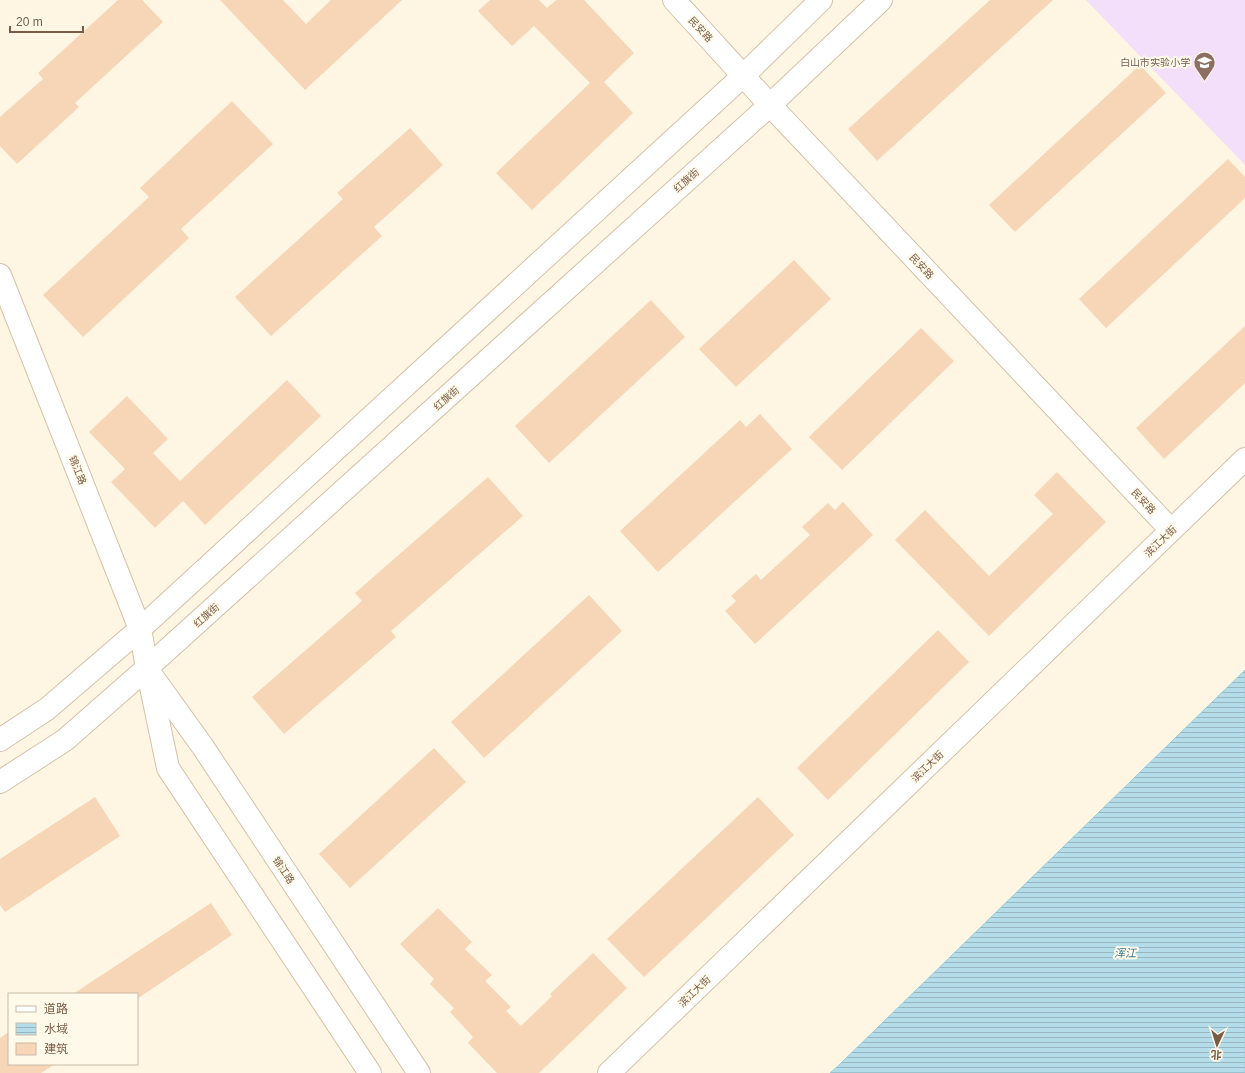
<svg xmlns="http://www.w3.org/2000/svg" width="1245" height="1073" font-family="Arial,'Noto Sans SC',sans-serif">
  <style>
    .education { fill: #f3dffa }
    .water { fill: url(#water-rules); stroke: #9accdc }
    .building { fill: #f6d6b7 }
    .lines { fill: none; stroke-linecap: round; stroke-linejoin: round }
    .secondary-casing { stroke: #d6c0a7; stroke-width: 24 }
    .secondary { stroke: #fff; stroke-width: 22 }
    .labels { text-anchor: middle; stroke-width: 4; stroke-linejoin: round; paint-order: stroke }
    .street-label { font-size: 10px; fill: #785c46; stroke: #fff9ea }
    .education-label { font-size: 10px; fill: #785e54; stroke: #fff9ea; text-anchor: end }
    .water-label { font-size: 11px; font-style: italic; fill: #3e798d; stroke: #fff9ea }
  </style>
  <defs>
    <pattern id="water-rules" width="6" height="5" patternUnits="userSpaceOnUse"><rect width="6" height="5" fill="#b5dde9"/><path d="M0 2.5h6" fill="none" stroke="#98b6bf"/></pattern>
  </defs>
  <rect width="100%" height="100%" fill="#fef6e2"/>
  <!-- education -->
  <polygon class="education" points="1086,0 1245,0 1245,165"/>
  <!-- water -->
  <polygon class="water" points="1245,670 1245,1073 830,1073 839,1065"/>
  <!-- building -->
  <g class="building">
    <polygon points="118,0 142,0 163,22 75,103 79,107 17,164 0,146 0,117 43,79 38,73"/>
    <polygon points="220,0 283,0 306,24 331,0 402,0 305,90"/>
    <polygon points="490,0 539,0 547,8 556,0 584,0 634,53 604,82 633,113 532,210 496,173 590,83 534,26 512,46 478,11"/>
    <polygon points="990,0 1053,0 877,161 848,129"/>
    <polygon points="1140,65 1166,93 1015,232 989,205"/>
    <polygon points="232,101 273,144 181,229 189,238 83,337 43,295 149,197 140,188"/>
    <polygon points="410,128 443,165 374,227 382,236 271,336 235,297 343,199 337,193"/>
    <polygon points="1228,159 1245,177 1245,198 1106,328 1079,299"/>
    <polygon points="794,260 831,299 736,387 699,349"/>
    <polygon points="651,300 685,337 549,463 515,426"/>
    <polygon points="1245,326 1245,383 1164,459 1136,428"/>
    <polygon points="921,328 954,361 842,470 809,437"/>
    <polygon points="287,380 321,416 205,525 183,501 155,528 111,482 125,469 89,432 127,396 168,439 153,453 180,481"/>
    <polygon points="760,414 792,449 658,572 620,531 740,420 746,427"/>
    <polygon points="1057,472 1106,522 989,636 895,540 925,510 989,576 1053,514 1034,495"/>
    <polygon points="488,477 523,516 391,631 396,637 284,734 252,697 362,601 355,593"/>
    <polygon points="843,502 873,535 755,644 725,611 736,601 731,596 756,574 761,580 810,535 802,527 828,503 835,510"/>
    <polygon points="589,595 622,631 484,758 451,722"/>
    <polygon points="938,630 969,662 828,800 797,768"/>
    <polygon points="434,748 466,782 350,888 319,854"/>
    <polygon points="95,797 120,836 5,912 0,905 0,859"/>
    <polygon points="758,797 794,835 644,977 607,939"/>
    <polygon points="211,903 232,935 137,999 137,994 73,994"/>
    <polygon points="438,908 472,942 465,949 492,975 485,981 511,1007 506,1011 521,1026 552,996 550,994 593,953 627,988 539,1073 497,1073 468,1043 473,1037 450,1012 454,1008 430,984 434,979 400,944"/>
    <polygon points="9,1032 9,1064 55,1064 41,1073 0,1073 0,1038"/>
  </g>
  <g class="lines">
    <defs>
      <g id="secondary">
        <polyline points="674,0 770,105 1171,530"/>
        <polyline points="0,275 140,629 147,668 168,768 370,1073"/>
        <polyline points="152,676 203,747 419,1073"/>
        <polyline points="0,740 47,709 140,629 744,75 821,0"/>
        <polyline points="0,782 65,740 147,668 770,105 881,0"/>
        <polyline points="609,1073 1245,459"/>
      </g>
    </defs>
    <!-- secondary casing -->
    <use href="#secondary" class="secondary-casing"/>
    <!-- secondary -->
    <use href="#secondary" class="secondary"/>
  </g>
  <!-- icons -->
  <defs>
    <symbol id="school-pin" viewBox="-11 -11 22 30"><path d="M0 17L-7.5 6A9.5 9.5 0 1 1 7.5 6Z" fill="#8d6e63" stroke="#fff9ea"/><path d="M0-5L7-2L0 1L-7-2ZM-4 1L0 2.5L4 1V4Q0 6-4 4Z" fill="#fff"/></symbol>
  </defs>
  <g fill-rule="evenodd">
    <use href="#school-pin" x="1192" y="50" width="25" height="34"/>
  </g>
  <g class="labels">
    <!-- street labels -->
    <g class="street-label">
      <text transform="translate(701 29) rotate(47)" y="4">民安路</text>
      <text transform="translate(686 180) rotate(-42)" y="4">红旗街</text>
      <text transform="translate(922 266) rotate(47)" y="4">民安路</text>
      <text transform="translate(446 398) rotate(-42)" y="4">红旗街</text>
      <text transform="translate(78 470) rotate(68)" y="4">锦江路</text>
      <text transform="translate(1144 501) rotate(47)" y="4">民安路</text>
      <text transform="translate(1160 541) rotate(-44)" y="4">滨江大街</text>
      <text transform="translate(206 615) rotate(-42)" y="4">红旗街</text>
      <text transform="translate(927 766) rotate(-44)" y="4">滨江大街</text>
      <text transform="translate(284 870) rotate(56)" y="4">锦江路</text>
      <text transform="translate(694 991) rotate(-44)" y="4">滨江大街</text>
    </g>
    <!-- education labels -->
    <g class="education-label">
      <text x="1190" y="66">白山市实验小学</text>
    </g>
    <!-- water labels -->
    <g class="water-label">
      <text x="1125" y="957">浑江</text>
    </g>
  </g>
  <!-- legend -->
  <rect x="8" y="993" width="130" height="72" fill="#fff9ea" stroke="#c9baa8"/>
  <rect x="16" y="1006" width="20" height="6" fill="#ffffff" stroke="#c9baa8"/>
  <text x="44" y="1013" font-size="12" fill="#785c46">道路</text>
  <rect x="16" y="1023" width="20" height="12" fill="url(#water-rules)" stroke="#c9baa8"/>
  <text x="44" y="1033" font-size="12" fill="#785c46">水域</text>
  <rect x="16" y="1043" width="20" height="12" fill="#f6d6b7" stroke="#c9baa8"/>
  <text x="44" y="1053" font-size="12" fill="#785c46">建筑</text>
  <!-- north arrow -->
  <g transform="translate(1217 1045) rotate(184)" stroke="#fff9ea" stroke-width="3" paint-order="stroke">
  <path d="M0-3L7 15L0 10L-7 15Z" fill="#785c46"/>
  <text y="-6" font-size="11" font-weight="bold" text-anchor="middle" fill="#785c46">北</text>
  </g>
  <!-- scale -->
  <path d="M10 26v6h73v-6" fill="none" stroke="#785c46" stroke-width="2"/>
  <text x="16" y="26" font-size="12" fill="#785c46" stroke="#fff9ea" stroke-width="3" paint-order="stroke">20 m</text>
</svg>
